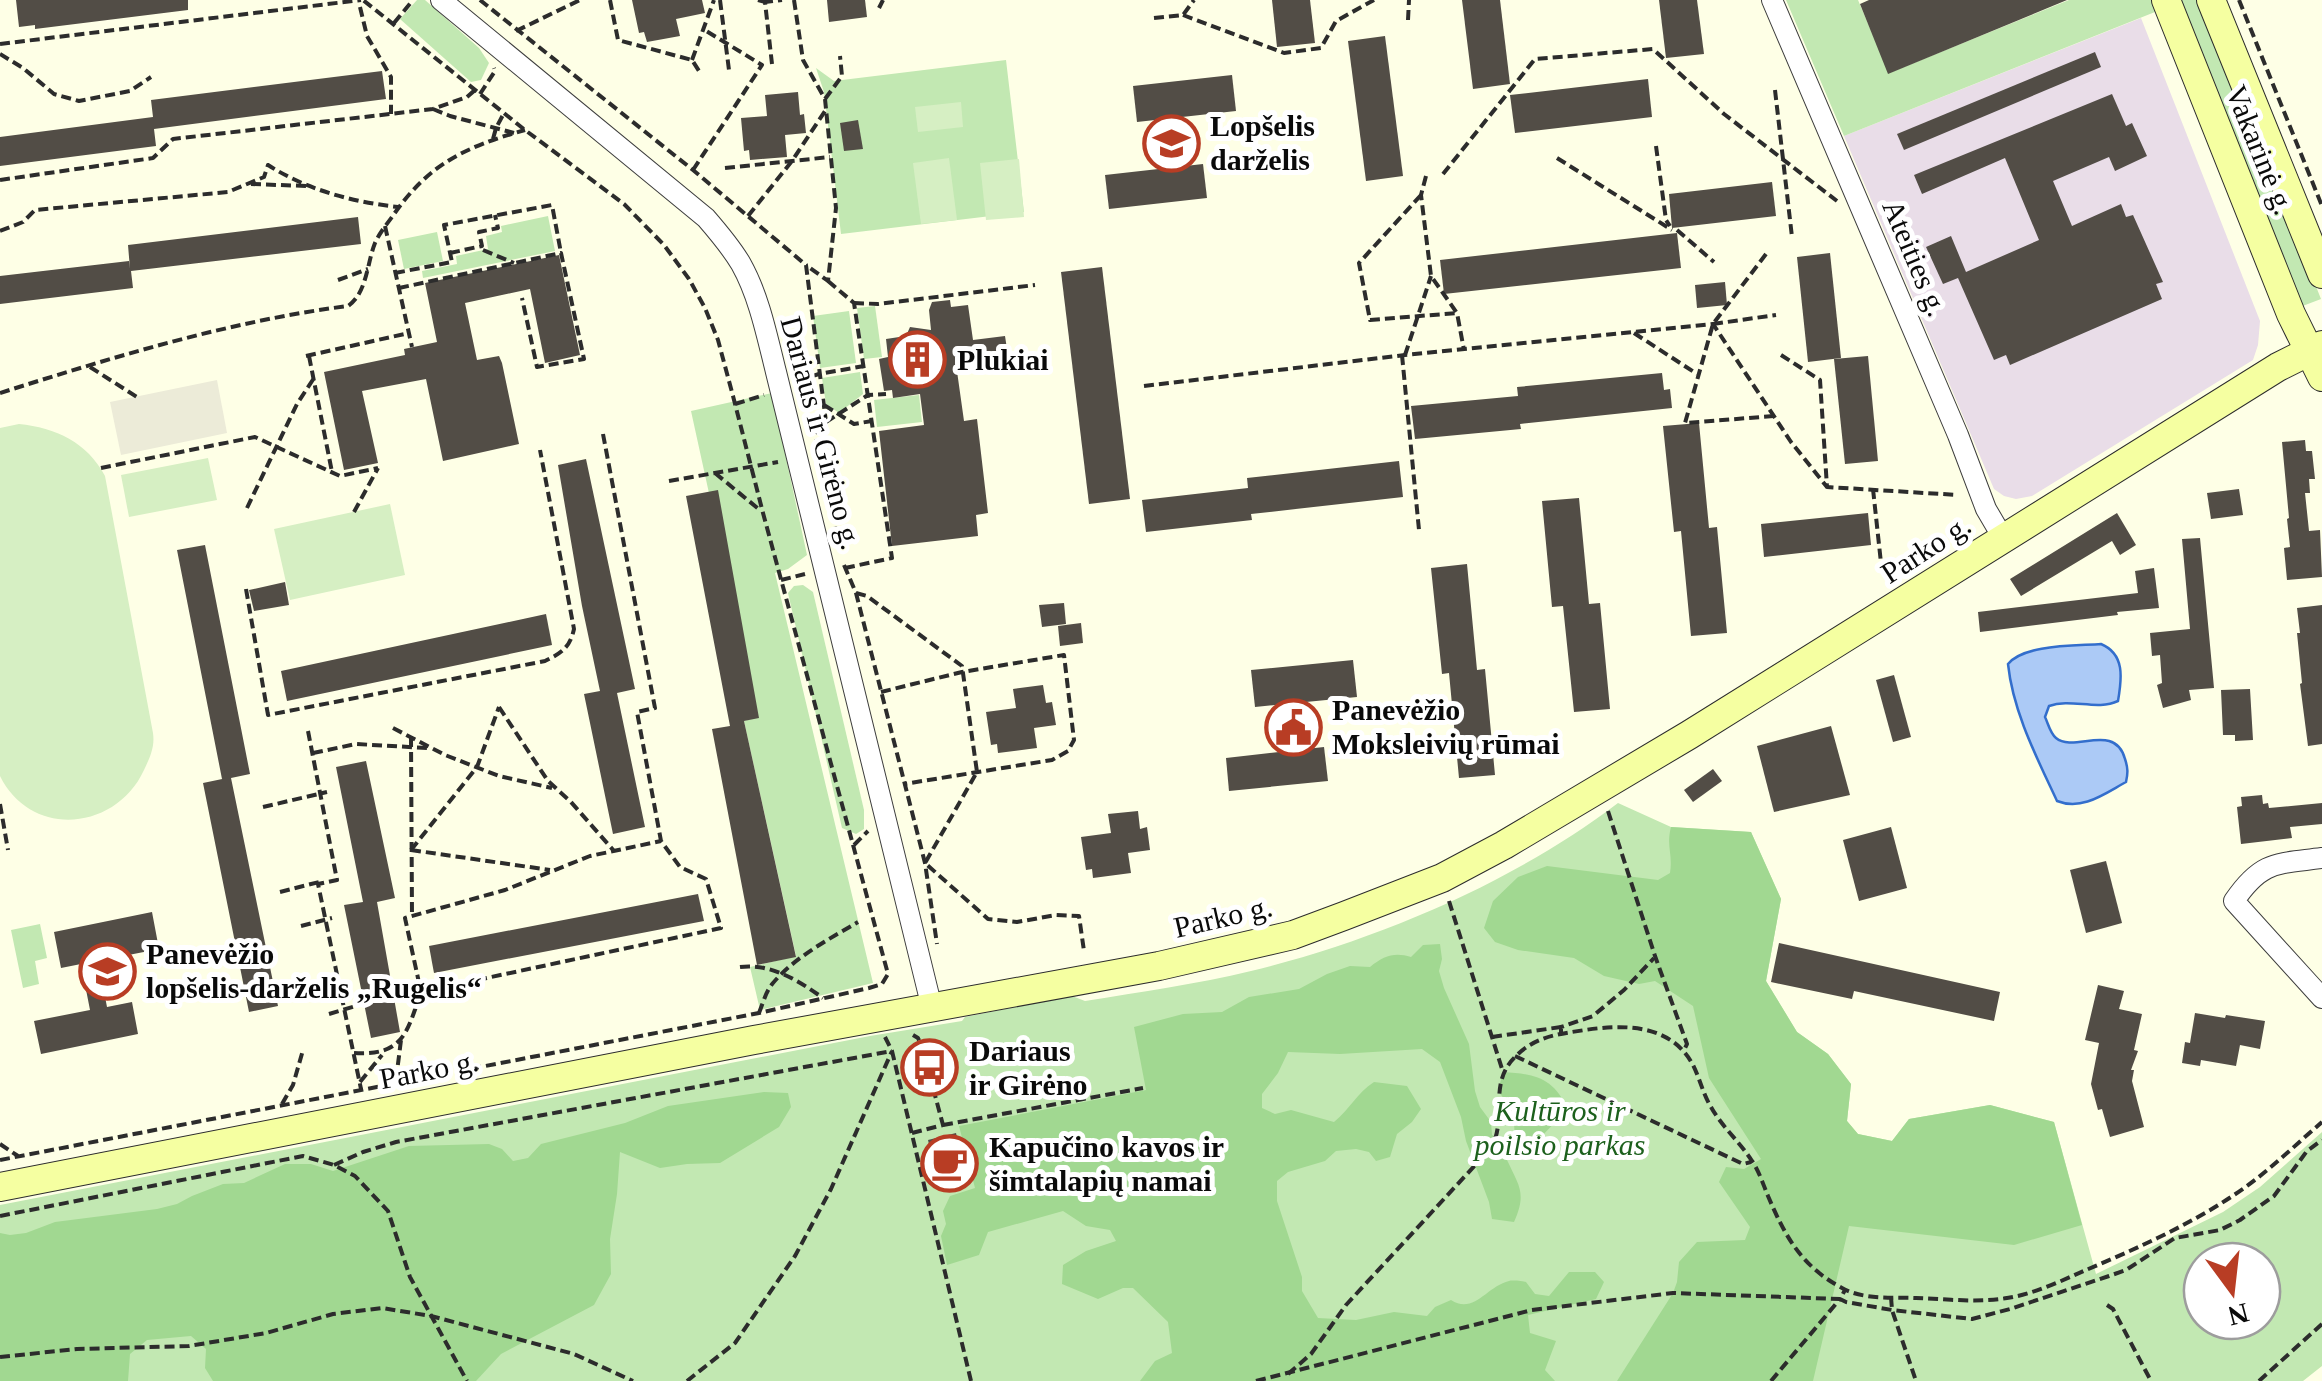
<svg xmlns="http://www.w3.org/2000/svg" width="2322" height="1381" font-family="'Times New Roman',serif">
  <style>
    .industrial { fill: #e9dde8 }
    .green { fill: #c2e8b2; fill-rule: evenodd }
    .forest { fill: #a1d891 }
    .pitch { fill: #d6efc3 }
    .plaza { fill: #ecebd8 }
    .water { fill: #accaf6; stroke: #336ecc; stroke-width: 2.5 }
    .building { fill: #524d46 }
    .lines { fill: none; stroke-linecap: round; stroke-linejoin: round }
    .street-casing { stroke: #3d3d3d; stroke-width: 22 }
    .secondary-casing { stroke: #2c2c2c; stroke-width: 30 }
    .path { stroke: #2c2c2c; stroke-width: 4; stroke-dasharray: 10 5; stroke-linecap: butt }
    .street { stroke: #fff; stroke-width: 20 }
    .secondary { stroke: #f5ffa1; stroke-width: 28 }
    .labels { text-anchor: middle; stroke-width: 10; stroke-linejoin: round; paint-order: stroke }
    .poi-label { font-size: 30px; font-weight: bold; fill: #0a0a0a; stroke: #fff; text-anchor: start }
    .street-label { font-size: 30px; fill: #0a0a0a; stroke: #fff }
    .park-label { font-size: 30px; font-style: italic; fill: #1c601c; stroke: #fff }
  </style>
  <rect width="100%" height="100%" fill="#feffe6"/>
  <!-- industrial -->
  <polygon class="industrial" points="2141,18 2260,321 2258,345 2253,360 2032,496 2016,499 2004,496 1994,489 1844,136"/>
  <!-- green -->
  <g class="green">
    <polygon points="417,0 425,0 479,48 489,63 481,80 471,82 400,19"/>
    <polygon points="1786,0 1858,0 1889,73 2069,0 2156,0 2160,10 1844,136"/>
    <polygon points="2178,0 2202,0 2321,299 2300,307"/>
    <polygon points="1006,60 1024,212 841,234 824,92 816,68 834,81"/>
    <polygon points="548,216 555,251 423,278 422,271 457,264 456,256 488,249 486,236 502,232 501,226"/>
    <polygon points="437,232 443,261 404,269 398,240"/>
    <polygon points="875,306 882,357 864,359 857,308"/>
    <polygon points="849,311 856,363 820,368 813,316"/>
    <polygon points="860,372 863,394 839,413 826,404 822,378"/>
    <polygon points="772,393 807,555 788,569 775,573 873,983 760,1010 750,967 796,956 744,721 758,717 691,411"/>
    <polygon points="919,395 922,422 877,427 874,400"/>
    <polygon points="803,585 813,592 864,810 864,829 856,834 842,828 788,593 794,586"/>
    <path d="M1618 803 1671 827 1751 832 1781 899 1766 981 1797 1032 1828 1054 1851 1084 1847 1121 1858 1134 1892 1141 1909 1119 1990 1105 2054 1122 2096 1274 2223 1212 2260 1187 2322 1132V1366L2303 1381H0V1205L870 1036 962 1021 965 1017 1072 996 1085 1001C1141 992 1197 984 1251 971 1378 940 1514 882 1618 803ZM2202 1261H2262V1321H2202Z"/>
    <polygon points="40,924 47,958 35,961 39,984 23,988 11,930"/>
  </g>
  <!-- forest -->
  <g class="forest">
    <path d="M1671 827 1751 832 1781 899 1766 981 1797 1032 1828 1054 1851 1084 1847 1121 1858 1134 1892 1141 1909 1119 1990 1105 2054 1122 2082 1225 2014 1245 1849 1226 1813 1381H1617L1673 1293 1677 1282 1679 1262 1697 1242 1745 1240 1750 1227 1719 1182 1726 1167 1744 1169 1761 1159 1709 1078 1693 1006 1655 981 1639 984 1604 976 1574 958 1518 950 1495 942 1484 928 1493 901 1518 877 1547 866 1658 880 1670 873C1673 854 1666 846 1671 827Z"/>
    <path d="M1440 944 1442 959 1439 971 1444 988 1469 1044 1475 1091 1480 1107 1491 1122 1492 1135 1502 1141 1514 1136C1516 1117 1510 1106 1498 1091L1503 1072C1536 1074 1553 1078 1568 1109L1536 1142 1507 1160C1519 1186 1527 1193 1514 1222L1492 1219 1489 1202 1466 1141 1461 1117 1440 1062 1422 1049 1340 1054 1288 1052 1278 1073 1262 1094V1108L1275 1114 1291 1110 1334 1122C1351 1108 1356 1094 1374 1082L1407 1086 1421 1109 1412 1122 1397 1134 1390 1157 1376 1161 1369 1152 1356 1149 1336 1151 1325 1161 1288 1172 1277 1181V1201L1302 1277V1291L1318 1318 1356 1320 1394 1312 1427 1316 1435 1307 1451 1300C1474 1315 1487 1286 1509 1281 1512 1280 1523 1281 1526 1282L1535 1294 1549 1296 1569 1272H1595L1604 1282 1596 1299 1528 1315 1530 1333 1556 1341 1545 1370 1555 1381H1140L1155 1361 1172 1353 1168 1322 1133 1288H1123L1098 1299 1062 1284 1063 1265 1086 1251 1116 1241 1110 1230 1086 1226 1063 1211 988 1232 979 1255 947 1265 941 1236 946 1224 943 1211 950 1196 975 1188 959 1126 1146 1090 1134 1027 1183 1014 1222 1012 1249 997 1299 989 1327 974 1350 966 1370 967C1384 956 1394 952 1411 957L1423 945Z"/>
    <polygon points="764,1092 788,1093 791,1107 779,1127 720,1163 687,1164 660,1168 620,1152 617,1194 610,1239 611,1274 594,1305 501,1354 476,1381 213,1381 205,1368 206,1349 191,1336 147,1340 130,1354 128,1381 0,1381 0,1233 10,1235 26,1233 55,1222 157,1209 177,1204 192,1196 223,1184 244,1183 285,1164 311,1164 333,1171 409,1146 489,1144 502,1149 513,1161 528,1158 541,1144 625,1123 668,1106"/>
  </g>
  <!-- pitch -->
  <g class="pitch">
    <polygon points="961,102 963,127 918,132 915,107"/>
    <polygon points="949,158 957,220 921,224 913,163"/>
    <polygon points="1019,159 1024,217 986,220 980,163"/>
    <path d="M19 424C56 428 87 442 105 476L153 733C155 747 150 757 144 770 116 831 31 839 0 776V428Z"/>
    <polygon points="208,458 217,500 129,517 121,475"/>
    <polygon points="390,504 405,575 290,600 274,529"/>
  </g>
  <!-- plaza -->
  <polygon class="plaza" points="217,380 227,433 121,455 110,402"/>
  <!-- water -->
  <path class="water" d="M2101 644C2125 654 2122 678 2118 701 2097 711 2071 698 2049 706L2045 717C2048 723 2050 733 2056 738 2074 753 2115 722 2125 759 2128 768 2128 773 2126 782 2104 794 2082 811 2057 801 2037 758 2013 712 2008 664 2024 644 2077 646 2101 644Z"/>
  <!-- building -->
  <g class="building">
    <polygon points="16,0 188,0 188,10 35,29 35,25 19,27"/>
    <polygon points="632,0 702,0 705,13 676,19 680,36 647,42 644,32 639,33"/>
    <polygon points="827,0 865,0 867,17 829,22"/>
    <polygon points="1272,0 1310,0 1315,43 1277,47"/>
    <polygon points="1462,0 1500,0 1510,84 1473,89"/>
    <polygon points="1659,0 1697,0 1704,54 1666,58"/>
    <polygon points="1869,0 2067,0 1888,74 1860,4"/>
    <polygon points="1385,36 1403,176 1366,181 1348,41"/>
    <polygon points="2095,52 2101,67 1904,150 1897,134"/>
    <polygon points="382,71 386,99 154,129 156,146 0,166 0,137 153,117 151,100"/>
    <polygon points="1232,75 1236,111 1137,122 1133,86"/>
    <polygon points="1648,79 1652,117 1515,133 1510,95"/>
    <polygon points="798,92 800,115 804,114 806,133 785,135 787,157 750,160 749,150 744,151 741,118 767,116 765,95"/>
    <polygon points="2112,94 2126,126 2132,123 2147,156 2115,171 2109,157 2053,181 2072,226 2121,204 2126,217 2133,215 2163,282 2156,284 2162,299 2010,365 2006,355 1994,360 1958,278 1943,284 1926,247 1951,236 1966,272 2039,240 2005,158 1922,194 1914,175"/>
    <polygon points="858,120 863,149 844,151 840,123"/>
    <polygon points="1203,164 1207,198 1109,209 1105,175"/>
    <polygon points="1772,182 1776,216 1672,228 1669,194"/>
    <polygon points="358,217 361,244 131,271 133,288 0,304 0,276 129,261 130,269 128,245"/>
    <polygon points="1677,233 1681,268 1444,294 1440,260"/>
    <polygon points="1830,253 1841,358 1808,362 1797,257"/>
    <polygon points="559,255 580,355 545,363 530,289 465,303 477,360 499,356 502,363 519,444 443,461 426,379 362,391 378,463 344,470 324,372 405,355 404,349 437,342 425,283"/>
    <polygon points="1102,267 1130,499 1089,504 1061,272"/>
    <polygon points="1725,282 1727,305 1697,308 1695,285"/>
    <polygon points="950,300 951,307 968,305 973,340 1005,336 1009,362 994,364 992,352 955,357 964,421 977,419 988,513 976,515 978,536 892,546 879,431 924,425 920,394 893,398 892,390 884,391 879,359 888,357 886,339 906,336 910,327 931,330 929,310 932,302"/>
    <polygon points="1868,356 1878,461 1845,464 1834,359"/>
    <polygon points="1662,373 1664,390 1670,389 1672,408 1520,424 1521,429 1415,439 1411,406 1518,396 1517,387"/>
    <polygon points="1699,423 1709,528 1717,527 1727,633 1691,636 1681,531 1674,532 1663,426"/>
    <polygon points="2305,440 2306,451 2312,451 2315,479 2309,479 2310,493 2305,493 2309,531 2320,530 2322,577 2287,580 2284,548 2290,547 2287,519 2289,518 2282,442"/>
    <polygon points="586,459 635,689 617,693 645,827 613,834 584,694 600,691 582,606 558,465"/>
    <polygon points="1399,461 1403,497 1251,514 1252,520 1146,532 1142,500 1248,488 1247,478"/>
    <polygon points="2239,489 2243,515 2211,519 2207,493"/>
    <polygon points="718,490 759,718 744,721 796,957 757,965 712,729 730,726 686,496"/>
    <polygon points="1579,498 1589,604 1600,603 1610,709 1574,712 1563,606 1552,607 1542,501"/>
    <polygon points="1868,513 1871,545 1764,557 1761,524"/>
    <polygon points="2117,513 2136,545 2120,555 2112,541 2021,596 2010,579"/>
    <polygon points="2200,538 2214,688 2189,690 2191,700 2163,708 2157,685 2162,683 2160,655 2152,656 2150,633 2190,629 2182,539"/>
    <polygon points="205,545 250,774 231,778 278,1006 249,1012 203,783 227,778 222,779 177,550"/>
    <polygon points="1467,564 1477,670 1485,669 1495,775 1459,778 1449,673 1442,674 1431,568"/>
    <polygon points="2154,568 2159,608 2117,612 2118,615 1980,632 1978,612 2138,593 2135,571"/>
    <polygon points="285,582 289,605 254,611 249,590"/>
    <polygon points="1064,603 1066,624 1042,627 1039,605"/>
    <polygon points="2322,605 2322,744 2308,746 2300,684 2302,683 2297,633 2300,633 2297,608"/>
    <polygon points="546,614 552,645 287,701 281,671"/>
    <polygon points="1081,623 1083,643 1060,646 1058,626"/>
    <polygon points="1353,660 1357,697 1255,707 1251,670"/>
    <polygon points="1894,675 1911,737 1893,742 1876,680"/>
    <polygon points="1043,685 1046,703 1052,702 1056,725 1034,728 1037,748 998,753 997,744 991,745 986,712 1016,708 1013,689"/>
    <polygon points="2250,689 2253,740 2235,741 2235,735 2223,735 2221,690"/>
    <polygon points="1831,726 1850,795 1774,812 1757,746"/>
    <polygon points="1324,747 1328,781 1229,791 1226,758"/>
    <polygon points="366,761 395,898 377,902 400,1032 371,1038 344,905 363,902 336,767"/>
    <polygon points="1713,769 1722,781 1693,802 1684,790"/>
    <polygon points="2262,795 2263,804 2268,803 2269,808 2322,803 2322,824 2290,827 2292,838 2241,844 2237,807 2242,806 2241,797"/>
    <polygon points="1138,811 1140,829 1147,827 1150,850 1128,853 1131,873 1093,878 1092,869 1086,870 1081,837 1111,833 1108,814"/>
    <polygon points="1891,827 1907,888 1859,901 1843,840"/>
    <polygon points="2106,861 2122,923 2086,933 2070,870"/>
    <polygon points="698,894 704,921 434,973 429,946"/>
    <polygon points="152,912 159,949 98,961 107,1007 132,1002 138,1034 41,1054 34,1021 90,1010 81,964 61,968 54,932"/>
    <polygon points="1779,943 2000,992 1994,1021 1854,991 1852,999 1771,982"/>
    <polygon points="2098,985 2124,991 2119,1009 2142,1014 2134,1050 2138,1051 2131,1070 2134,1070 2132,1081 2144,1127 2110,1137 2102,1109 2098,1110 2091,1084 2099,1043 2085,1040"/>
    <polygon points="2195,1013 2225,1018 2226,1015 2265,1021 2260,1049 2240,1045 2236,1066 2201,1060 2200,1066 2182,1063 2185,1042 2190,1043"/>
    <polygon points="956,1133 967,1180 939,1186 928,1140"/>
  </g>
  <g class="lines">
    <defs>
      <g id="street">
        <path d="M441 0 706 218C719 233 731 247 741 264 759 296 767 336 776 372L932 1008"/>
        <polyline points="1772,0 1958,435 1986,509 2003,538"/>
        <path d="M2322 858C2277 864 2262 860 2234 901L2322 998"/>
      </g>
      <g id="secondary">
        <polyline points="2166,0 2291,314 2322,377"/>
        <polyline points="2211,0 2322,274"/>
        <polyline points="0,1187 754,1040 1159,966 1293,935 1344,916 1442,878 1504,845 1689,735 2278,367 2322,345"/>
      </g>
    </defs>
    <!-- street casing -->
    <use href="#street" class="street-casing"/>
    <!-- secondary casing -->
    <use href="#secondary" class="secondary-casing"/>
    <!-- path -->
    <g class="path">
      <polyline points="480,0 693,170 806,265 826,422 815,433 831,497 836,532"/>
      <polyline points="610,0 618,40 692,60 701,74"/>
      <polyline points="720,0 729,70"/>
      <polyline points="758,0 765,2 772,64"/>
      <polyline points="765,0 765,2 782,0"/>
      <polyline points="794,0 803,60 825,99 836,208 828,281 806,265"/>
      <polyline points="2239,0 2322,206"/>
      <polyline points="360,7 367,36 391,77 391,114"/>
      <polyline points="879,8 883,0"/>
      <polyline points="1183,15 1284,53 1321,48 1336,21 1374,0"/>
      <polyline points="1154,18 1183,15 1194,0"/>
      <polyline points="1408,20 1409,0"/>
      <polyline points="394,23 413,0"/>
      <polyline points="516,31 580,0"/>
      <polyline points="0,44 361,0"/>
      <polyline points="0,54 23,68 54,94 79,101 130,91 151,77"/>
      <polyline points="692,60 714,0"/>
      <polyline points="1775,90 1792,237"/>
      <polyline points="480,94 495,71 494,68"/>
      <polyline points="825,99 842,76 840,56"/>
      <polyline points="433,109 450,116 514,133"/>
      <polyline points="493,139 496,128 504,113"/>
      <polyline points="1656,146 1666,220 1670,226"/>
      <polyline points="1557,158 1672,230"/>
      <polyline points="725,168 830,157"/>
      <polyline points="693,170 762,65 703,29"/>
      <polyline points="1443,174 1535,59 1653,49 1724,114 1837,201"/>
      <polyline points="1426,176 1421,195 1431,276 1457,313 1464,350"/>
      <polyline points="0,180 153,158 173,139 433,109 467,97 475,90"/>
      <polyline points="251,184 307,186"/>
      <polyline points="1421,195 1359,263 1370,320 1457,313"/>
      <polyline points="748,216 792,161 825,111"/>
      <polyline points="385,226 412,347"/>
      <polyline points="1677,230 1714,262"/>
      <path d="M0 231 23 222 35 210 228 192 264 177 268 165C307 190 353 202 398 207"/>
      <polyline points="483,250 514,263"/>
      <polyline points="450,253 482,246 479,232 498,228 495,215"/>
      <polyline points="1766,254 1713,324 1685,423 1774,416"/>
      <polyline points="395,273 452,262 444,225 552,205 561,253"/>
      <polyline points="338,280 368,269"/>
      <polyline points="828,281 854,303 892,558 845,568"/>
      <polyline points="399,288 561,253 584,359 537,367 522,298"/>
      <polyline points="854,303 878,304 1035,285"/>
      <polyline points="1713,324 1776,315"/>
      <polyline points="1634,333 1697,374"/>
      <polyline points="1402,355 1419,530"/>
      <polyline points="1405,355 1431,276"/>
      <polyline points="1781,355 1820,380 1827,487 1958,495"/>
      <polyline points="306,356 409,333"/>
      <polyline points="309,356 332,472"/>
      <polyline points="90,367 137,397"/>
      <polyline points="797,381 819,374 864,366"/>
      <polyline points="1144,386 1405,355 1713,324 1791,442 1827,487"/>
      <polyline points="799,389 854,424 872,421"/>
      <path d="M0 393C114 357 230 321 348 306 367 293 367 263 375 243 379 234 386 225 392 217 428 164 465 147 525 130"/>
      <polyline points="735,404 764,395"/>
      <polyline points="826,422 868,395 886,394"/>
      <polyline points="603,434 655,708 637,712 661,841 680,867 706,879 721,928 421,992 405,918 505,890 590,856 661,841"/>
      <polyline points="101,468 255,437 340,476 378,468"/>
      <polyline points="715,473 761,511"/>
      <polyline points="669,481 778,462"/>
      <polyline points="1873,489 1881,563"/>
      <polyline points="247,508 297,404 314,378"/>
      <polyline points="354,512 378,468"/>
      <polyline points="844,565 856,593 925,863 937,944"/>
      <polyline points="781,580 805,574"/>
      <path d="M246 589 268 715 545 661C562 653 570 647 574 629L540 450"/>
      <polyline points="856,593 867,596 962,666 977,772 925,863 988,919 1017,922 1056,915 1079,916 1084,951"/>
      <polyline points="881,692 962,672 1064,655 1074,740 1068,751 1052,760 904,784"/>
      <polyline points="499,707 548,781 571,802 614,851"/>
      <polyline points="393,728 445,755 499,776 552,788"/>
      <polyline points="308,731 337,880 318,884 361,1089"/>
      <polyline points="411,737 412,916"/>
      <polyline points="313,753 356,744 427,748"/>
      <polyline points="0,804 8,850"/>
      <polyline points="263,807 327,792"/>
      <polyline points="1608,811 1655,956 1687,1044 1683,1052"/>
      <polyline points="854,845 868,831"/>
      <polyline points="411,850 477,767 499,707"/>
      <polyline points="411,850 550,870"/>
      <polyline points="280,892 319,882"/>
      <polyline points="1449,901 1503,1072"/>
      <polyline points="301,926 332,918"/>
      <path d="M740 967C771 963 799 981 823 998"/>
      <path d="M759 1013C763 1003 766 991 773 983 795 957 829 939 858 922"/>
      <polyline points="329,1014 359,1005"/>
      <polyline points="1561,1034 1561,1027 1593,1016 1624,990 1654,958"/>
      <polyline points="885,1037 892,1051 971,1381"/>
      <polyline points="1492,1037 1561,1027"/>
      <path d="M354 1053C404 1056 407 1032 421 992"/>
      <polyline points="1515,1056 1743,1164 1751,1162"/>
      <polyline points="396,1080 401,1040"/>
      <polyline points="360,1082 382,1055"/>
      <polyline points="282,1104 293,1085 303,1050"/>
      <polyline points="943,1125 1143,1088"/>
      <polyline points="912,1133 943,1125 922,1047 918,1038 913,1035"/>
      <polyline points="0,1144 18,1156"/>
      <polyline points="0,1160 759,1013 869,988 882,984 888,974 763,513 733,396 718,340 705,308 689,279 664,245 624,204 525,130 363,0"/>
      <polyline points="334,1165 363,1152 396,1142 892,1051"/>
      <polyline points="0,1216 303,1156 334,1165 355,1176 388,1211 410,1277 467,1381"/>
      <polyline points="1891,1297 1892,1310 1916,1381"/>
      <polyline points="2107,1305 2113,1309 2151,1381"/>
      <polyline points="0,1357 77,1349 189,1346 266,1333 333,1314 382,1308 431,1316 574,1354 633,1381"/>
      <path d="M1288 1374 1311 1354 1346 1305 1491 1148C1508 1119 1487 1083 1516 1056 1536 1036 1559 1034 1585 1030 1625 1024 1671 1024 1693 1065 1700 1079 1703 1094 1711 1107 1722 1127 1740 1142 1752 1161 1759 1171 1763 1184 1768 1196 1785 1236 1801 1266 1842 1288 1863 1300 1892 1297 1916 1298 1946 1299 1978 1303 2007 1298 2034 1294 2061 1281 2086 1270 2136 1249 2189 1225 2234 1195 2266 1174 2293 1147 2322 1122"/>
      <polyline points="687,1381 735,1343 795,1256 831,1189 892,1051"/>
      <polyline points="1256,1381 1532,1310 1673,1293 1840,1299 1845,1290"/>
      <polyline points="1771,1381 1840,1299 1846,1302 1892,1310 1972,1319 2010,1309 2109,1276 2126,1270 2175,1238 2220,1230 2240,1220 2274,1196 2307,1151 2322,1140"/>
      <polyline points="2259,1381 2322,1324"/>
    </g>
    <!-- street -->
    <use href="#street" class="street"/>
    <!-- secondary -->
    <use href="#secondary" class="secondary"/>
  </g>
  <!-- icons -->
  <defs>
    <symbol id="school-ring" viewBox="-11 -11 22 22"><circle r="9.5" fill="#fff" stroke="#b83d24" stroke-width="1.5"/><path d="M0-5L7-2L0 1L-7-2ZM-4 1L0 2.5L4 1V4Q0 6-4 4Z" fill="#b83d24"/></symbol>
    <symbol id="building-ring" viewBox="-11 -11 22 22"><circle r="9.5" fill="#fff" stroke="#b83d24" stroke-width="1.5"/><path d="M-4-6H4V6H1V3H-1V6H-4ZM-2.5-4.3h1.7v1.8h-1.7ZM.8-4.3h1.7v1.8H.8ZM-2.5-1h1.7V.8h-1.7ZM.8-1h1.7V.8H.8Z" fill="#b83d24"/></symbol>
    <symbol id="civic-ring" viewBox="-11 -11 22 22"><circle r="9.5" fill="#fff" stroke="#b83d24" stroke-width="1.5"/><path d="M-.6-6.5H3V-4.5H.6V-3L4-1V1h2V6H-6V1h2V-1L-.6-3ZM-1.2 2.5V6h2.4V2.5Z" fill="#b83d24"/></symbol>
    <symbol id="bus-ring" viewBox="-11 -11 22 22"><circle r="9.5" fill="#fff" stroke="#b83d24" stroke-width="1.5"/><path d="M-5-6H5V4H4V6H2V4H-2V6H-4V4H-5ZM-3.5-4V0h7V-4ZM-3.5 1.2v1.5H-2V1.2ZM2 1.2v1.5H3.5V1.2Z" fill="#b83d24"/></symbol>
    <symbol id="cafe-ring" viewBox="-11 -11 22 22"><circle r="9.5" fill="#fff" stroke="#b83d24" stroke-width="1.5"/><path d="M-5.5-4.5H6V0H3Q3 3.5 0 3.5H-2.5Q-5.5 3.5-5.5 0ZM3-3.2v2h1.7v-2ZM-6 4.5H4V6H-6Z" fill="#b83d24"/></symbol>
  </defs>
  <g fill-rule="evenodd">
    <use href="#school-ring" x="1140" y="112" width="63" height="63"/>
    <use href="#building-ring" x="886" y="328" width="63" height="63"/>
    <use href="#civic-ring" x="1262" y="696" width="63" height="63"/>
    <use href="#school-ring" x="76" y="940" width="63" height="63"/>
    <use href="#bus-ring" x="898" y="1036" width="63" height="63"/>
    <use href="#cafe-ring" x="918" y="1132" width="63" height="63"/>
  </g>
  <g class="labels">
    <!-- poi labels -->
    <g class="poi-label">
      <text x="1210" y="136">Lopšelis<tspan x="1210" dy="34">darželis</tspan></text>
      <text x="957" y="370">Plukiai</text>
      <text x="1332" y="720">Panevėžio<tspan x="1332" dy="34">Moksleivių rūmai</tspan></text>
      <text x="146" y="964">Panevėžio<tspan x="146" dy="34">lopšelis-darželis „Rugelis“</tspan></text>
      <text x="969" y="1061">Dariaus<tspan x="969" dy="34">ir Girėno</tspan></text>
      <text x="989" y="1157">Kapučino kavos ir<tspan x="989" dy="34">šimtalapių namai</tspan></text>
    </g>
    <!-- street labels -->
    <g class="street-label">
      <text transform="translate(2260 150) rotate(68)" y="10">Vakarinė g.</text>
      <text transform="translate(1915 258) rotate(67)" y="10">Ateities g.</text>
      <text transform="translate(821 433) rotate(75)" y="10">Dariaus ir Girėno g.</text>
      <text transform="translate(1926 549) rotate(-33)" y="10">Parko g.</text>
      <text transform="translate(1223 917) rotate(-13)" y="10">Parko g.</text>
      <text transform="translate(429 1070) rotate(-11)" y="10">Parko g.</text>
    </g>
    <!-- park labels -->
    <g class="park-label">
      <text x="1560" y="1121">Kultūros ir<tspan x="1560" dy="34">poilsio parkas</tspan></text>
    </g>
  </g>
  <!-- north arrow -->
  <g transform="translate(2232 1291) rotate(165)"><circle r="48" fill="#ffffff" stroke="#9d9d9d" stroke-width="2.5"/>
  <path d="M0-8L18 38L0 25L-18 38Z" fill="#b83d24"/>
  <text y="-15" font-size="28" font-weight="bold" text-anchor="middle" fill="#0a0a0a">N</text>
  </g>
</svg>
